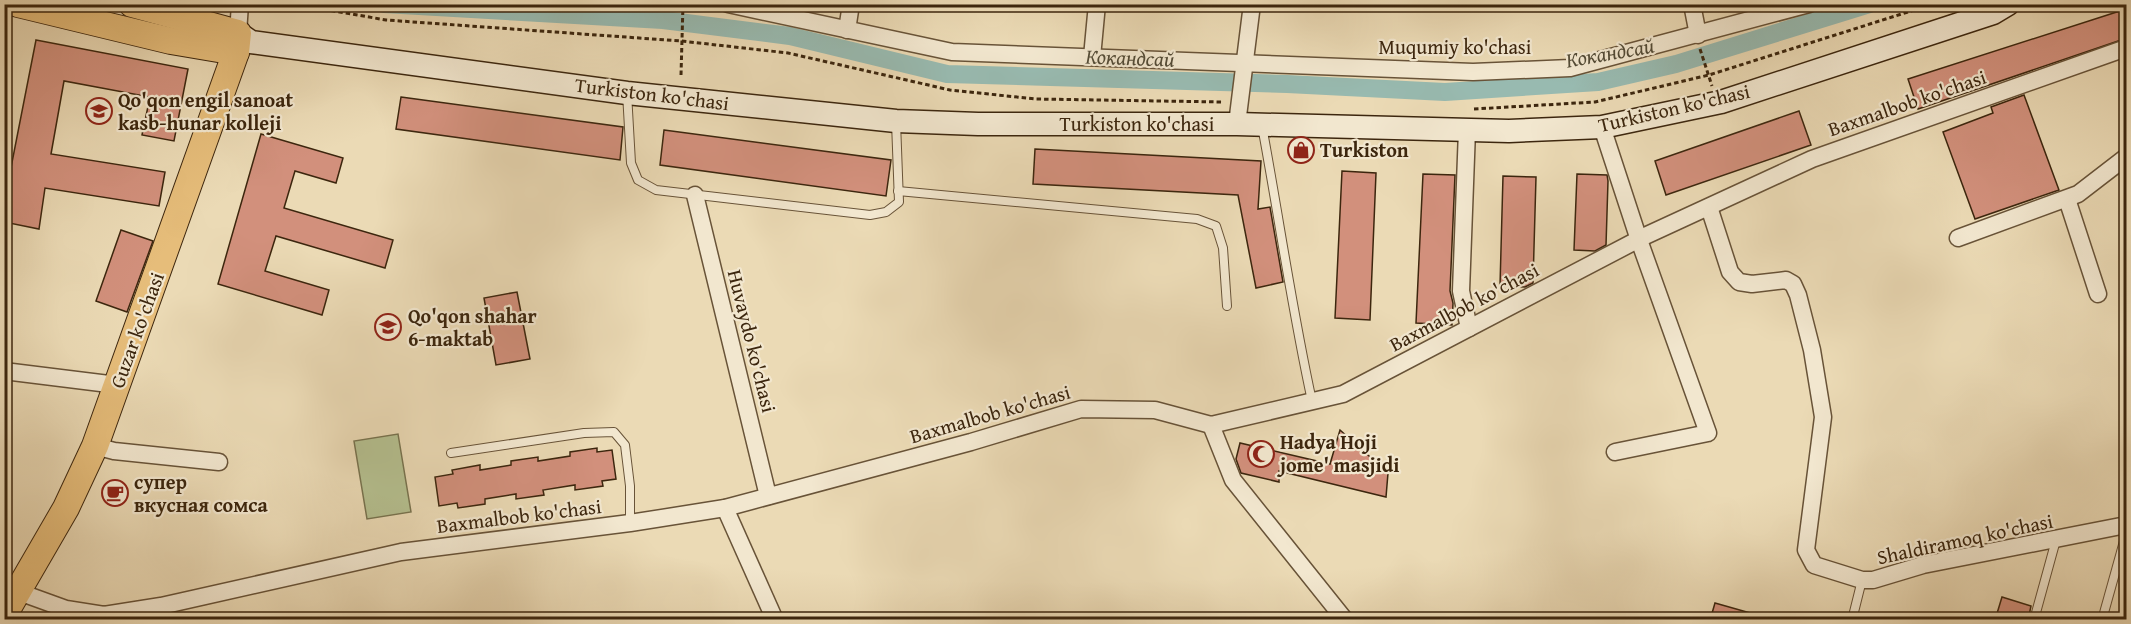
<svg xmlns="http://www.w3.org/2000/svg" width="2131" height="624" font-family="'Gentium Book Plus',serif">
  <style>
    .green { fill: #b5c090; stroke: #78734f; stroke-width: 1.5 }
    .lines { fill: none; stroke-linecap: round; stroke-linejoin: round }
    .canal { stroke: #98bab0; stroke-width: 18 }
    .building { fill: #d2907c; stroke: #3c260e; stroke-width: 1.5 }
    .lane-casing { stroke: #685338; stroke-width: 10 }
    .street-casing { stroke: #685338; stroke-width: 19 }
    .secondary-casing { stroke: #3c260e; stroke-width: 25 }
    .primary-casing { stroke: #3c260e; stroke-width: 28 }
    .path { stroke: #3c260e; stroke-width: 3; stroke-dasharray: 4.5 3; stroke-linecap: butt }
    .lane { stroke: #f2e7cf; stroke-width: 8 }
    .street { stroke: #f2e7cf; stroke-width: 16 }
    .secondary { stroke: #f2e7cf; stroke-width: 22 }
    .primary { stroke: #e6bd7a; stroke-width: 26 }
    .labels { text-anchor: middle; stroke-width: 4.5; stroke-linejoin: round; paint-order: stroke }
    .street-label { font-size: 20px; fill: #3c260e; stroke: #f2e7cf }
    .poi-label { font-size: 20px; font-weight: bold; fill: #3c260e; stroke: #f2e7cf; text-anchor: start }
    .water-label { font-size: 21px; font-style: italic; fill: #534b36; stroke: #f2e7cf }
  </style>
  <rect width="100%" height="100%" fill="#ebdab5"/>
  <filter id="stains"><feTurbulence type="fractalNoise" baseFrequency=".00333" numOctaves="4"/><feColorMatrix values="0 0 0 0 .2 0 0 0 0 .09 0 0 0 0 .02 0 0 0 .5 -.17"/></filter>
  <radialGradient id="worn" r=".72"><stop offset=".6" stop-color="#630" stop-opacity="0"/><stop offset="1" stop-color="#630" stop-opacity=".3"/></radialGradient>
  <!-- green -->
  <polygon class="green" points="398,434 411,512 367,519 354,441"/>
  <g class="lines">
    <!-- canal -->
    <polyline class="canal" points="384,4 663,20 790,36 947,74 1287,84 1445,92 1598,82 1676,64 1870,4"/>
  </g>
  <!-- building -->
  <g class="building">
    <polygon points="2123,10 2127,21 2127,38 1918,109 1908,79"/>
    <polygon points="36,40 188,69 174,141 142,135 150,97 64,81 51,154 165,172 159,206 45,188 39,229 4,222 4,203"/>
    <polygon points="2024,95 2059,190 1975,219 1943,132 1993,113 1991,107"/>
    <polygon points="401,97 623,127 620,160 396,129"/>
    <polygon points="1799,111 1811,145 1666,195 1655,161"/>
    <polygon points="664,130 891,160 886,196 660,165"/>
    <polygon points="261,134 343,158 336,183 295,171 284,208 393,240 385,268 276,236 265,271 329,290 322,315 218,284"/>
    <polygon points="1035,149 1261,161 1258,209 1270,207 1283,282 1256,288 1238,195 1033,184"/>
    <polygon points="1342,171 1376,173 1370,320 1335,318"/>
    <polygon points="1423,174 1455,175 1450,291 1453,303 1452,325 1416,323"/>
    <polygon points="1577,174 1607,175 1608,181 1606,245 1595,251 1574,250"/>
    <polygon points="1503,176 1536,177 1533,283 1525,287 1500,286"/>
    <polygon points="121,230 153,241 127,312 96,301"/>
    <polygon points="517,292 530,359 496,365 484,298"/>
    <polygon points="1340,430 1388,473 1386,497 1279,471 1279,482 1241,473 1236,459 1240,443 1330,464"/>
    <polygon points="597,448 597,452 612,450 616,479 602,481 603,486 575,490 575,485 543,490 544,495 516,499 516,494 485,499 485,504 458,508 457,503 439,506 435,477 453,474 452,470 480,465 480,470 511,465 511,461 538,457 538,461 570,456 570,452"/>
    <polygon points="2002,597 2031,606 2028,620 1995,620"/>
    <polygon points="1715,603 1761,616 1760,620 1710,620"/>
  </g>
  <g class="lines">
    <defs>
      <g id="lane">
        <polyline points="627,93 631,163 638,180 656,190 870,215 886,212 899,202 896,122"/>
        <path d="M1262 126C1279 217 1292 310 1312 401"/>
        <polyline points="898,191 1197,219 1216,226 1223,248 1227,306"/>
        <polyline points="451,453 584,433 614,432 625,445 630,486 630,523"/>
        <polyline points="1852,620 1862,580"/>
        <polyline points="2034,620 2056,540"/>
        <polyline points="2102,620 2126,534"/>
      </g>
      <g id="street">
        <polyline points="728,4 952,52 1473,72 1570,68 1809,4"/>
        <polyline points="1692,4 1698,35"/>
        <polyline points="847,30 851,4"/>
        <polyline points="238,33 240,4"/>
        <polyline points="1092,57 1097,4"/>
        <polyline points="1237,124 1252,4"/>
        <polyline points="1602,127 1639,240 1708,433 1615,452"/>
        <polyline points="1467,130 1461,291 1469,328"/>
        <polyline points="695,195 768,496"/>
        <polyline points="2067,199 2098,294"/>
        <polyline points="1709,207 1730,272 1739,282 1752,284 1786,280 1793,284 1798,295 1812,350 1823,417 1806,550 1814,565 1862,580 1873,580 1923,565 2126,525"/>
        <polyline points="1958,238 2078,194 2126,157"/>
        <polyline points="4,371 117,385"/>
        <polyline points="1211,425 1233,480 1345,620"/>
        <polyline points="95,446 114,451 219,462"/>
        <polyline points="725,508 775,620"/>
        <polyline points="19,592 66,609 104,615 161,606 401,552 630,523 725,508 971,442 1081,409 1155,410 1211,425 1343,394 1645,236 1812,159 2126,48"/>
      </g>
      <polyline id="secondary" points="238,33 251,42 627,93 896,121 978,124 1237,124 1509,131 1602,127 1721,102 1993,13 2008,4"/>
      <g id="primary">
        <polyline points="18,4 171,41 236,52"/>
        <polyline points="4,615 66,508 95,446 236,52 238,33 132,4"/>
      </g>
    </defs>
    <!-- lane casing -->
    <use href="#lane" class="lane-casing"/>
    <!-- street casing -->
    <use href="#street" class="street-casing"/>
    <!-- secondary casing -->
    <use href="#secondary" class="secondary-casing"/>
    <!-- primary casing -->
    <use href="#primary" class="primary-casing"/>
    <!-- path -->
    <g class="path">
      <polyline points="294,4 386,20 681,41 788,53 950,90 1036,99 1223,102"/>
      <polyline points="1700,49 1712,86"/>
      <polyline points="681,75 683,4"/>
      <polyline points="1474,109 1595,102 1709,75 1933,4"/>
    </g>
    <!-- lane -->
    <use href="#lane" class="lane"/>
    <!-- street -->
    <use href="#street" class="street"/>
    <!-- secondary -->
    <use href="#secondary" class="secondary"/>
    <!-- primary -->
    <use href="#primary" class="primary"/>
  </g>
  <!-- icons -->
  <defs>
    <symbol id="university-ring" viewBox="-11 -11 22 22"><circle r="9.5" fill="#f2e7cf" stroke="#8f2418" stroke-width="1.5"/><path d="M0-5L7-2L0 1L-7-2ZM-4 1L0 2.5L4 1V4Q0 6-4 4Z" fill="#8f2418"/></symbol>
    <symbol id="shop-ring" viewBox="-11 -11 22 22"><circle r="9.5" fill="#f2e7cf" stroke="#8f2418" stroke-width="1.5"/><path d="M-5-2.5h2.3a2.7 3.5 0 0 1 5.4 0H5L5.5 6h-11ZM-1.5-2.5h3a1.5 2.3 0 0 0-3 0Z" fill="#8f2418"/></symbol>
    <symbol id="school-ring" viewBox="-11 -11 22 22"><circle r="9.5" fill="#f2e7cf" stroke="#8f2418" stroke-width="1.5"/><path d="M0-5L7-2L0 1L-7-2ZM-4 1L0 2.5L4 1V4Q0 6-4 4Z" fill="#8f2418"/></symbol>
    <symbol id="mosque-ring" viewBox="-11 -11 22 22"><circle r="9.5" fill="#f2e7cf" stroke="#8f2418" stroke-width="1.5"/><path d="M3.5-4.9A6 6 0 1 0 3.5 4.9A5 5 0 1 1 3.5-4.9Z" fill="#8f2418"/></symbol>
    <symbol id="cafe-ring" viewBox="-11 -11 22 22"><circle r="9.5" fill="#f2e7cf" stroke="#8f2418" stroke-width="1.5"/><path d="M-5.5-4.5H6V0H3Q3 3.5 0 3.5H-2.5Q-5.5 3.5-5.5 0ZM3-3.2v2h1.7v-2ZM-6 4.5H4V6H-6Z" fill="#8f2418"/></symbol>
  </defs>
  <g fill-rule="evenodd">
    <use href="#university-ring" x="84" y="96" width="30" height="30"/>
    <use href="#shop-ring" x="1286" y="135" width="30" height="30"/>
    <use href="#school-ring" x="373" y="312" width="30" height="30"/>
    <use href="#mosque-ring" x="1246" y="439" width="30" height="30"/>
    <use href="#cafe-ring" x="100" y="478" width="30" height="30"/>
  </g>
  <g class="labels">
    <!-- street labels -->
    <g class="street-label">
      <text x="1455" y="54">Muqumiy ko'chasi</text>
      <text transform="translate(652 94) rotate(7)" y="7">Turkiston ko'chasi</text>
      <text transform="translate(1907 103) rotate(-19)" y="7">Baxmalbob ko'chasi</text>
      <text transform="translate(1674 108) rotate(-13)" y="7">Turkiston ko'chasi</text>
      <text x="1137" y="131">Turkiston ko'chasi</text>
      <text transform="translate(1464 307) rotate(-28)" y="7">Baxmalbob ko'chasi</text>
      <text transform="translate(137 330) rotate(-70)" y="7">Guzar ko'chasi</text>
      <text transform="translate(752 341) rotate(76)" y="7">Huvaydo ko'chasi</text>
      <text transform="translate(990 414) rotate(-16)" y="7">Baxmalbob ko'chasi</text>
      <text transform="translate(519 516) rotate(-7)" y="7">Baxmalbob ko'chasi</text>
      <text transform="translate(1965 539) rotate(-12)" y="7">Shaldiramoq ko'chasi</text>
    </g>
    <!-- poi labels -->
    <g class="poi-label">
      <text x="118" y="107">Qo'qon engil sanoat<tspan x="118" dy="23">kasb-hunar kolleji</tspan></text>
      <text x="1320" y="157">Turkiston</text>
      <text x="408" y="323">Qo'qon shahar<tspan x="408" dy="23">6-maktab</tspan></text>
      <text x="1280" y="449">Hadya Hoji<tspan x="1280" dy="23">jome' masjidi</tspan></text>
      <text x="134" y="489">супер<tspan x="134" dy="23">вкусная сомса</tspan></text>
    </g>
    <!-- water labels -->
    <g class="water-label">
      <text transform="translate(1610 53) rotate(-10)" y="7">Кокандсай</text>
      <text transform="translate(1130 58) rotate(2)" y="7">Кокандсай</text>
    </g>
  </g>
  <!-- margin -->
  <rect width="2131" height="624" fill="none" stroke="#ebdab5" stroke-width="24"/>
  <rect x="6" y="6" width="2119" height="612" fill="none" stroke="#3c260e" stroke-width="3"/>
  <rect x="12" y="12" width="2107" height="600" fill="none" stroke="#3c260e" stroke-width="1.5"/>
  <rect width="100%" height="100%" filter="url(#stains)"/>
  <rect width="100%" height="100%" fill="url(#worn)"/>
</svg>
